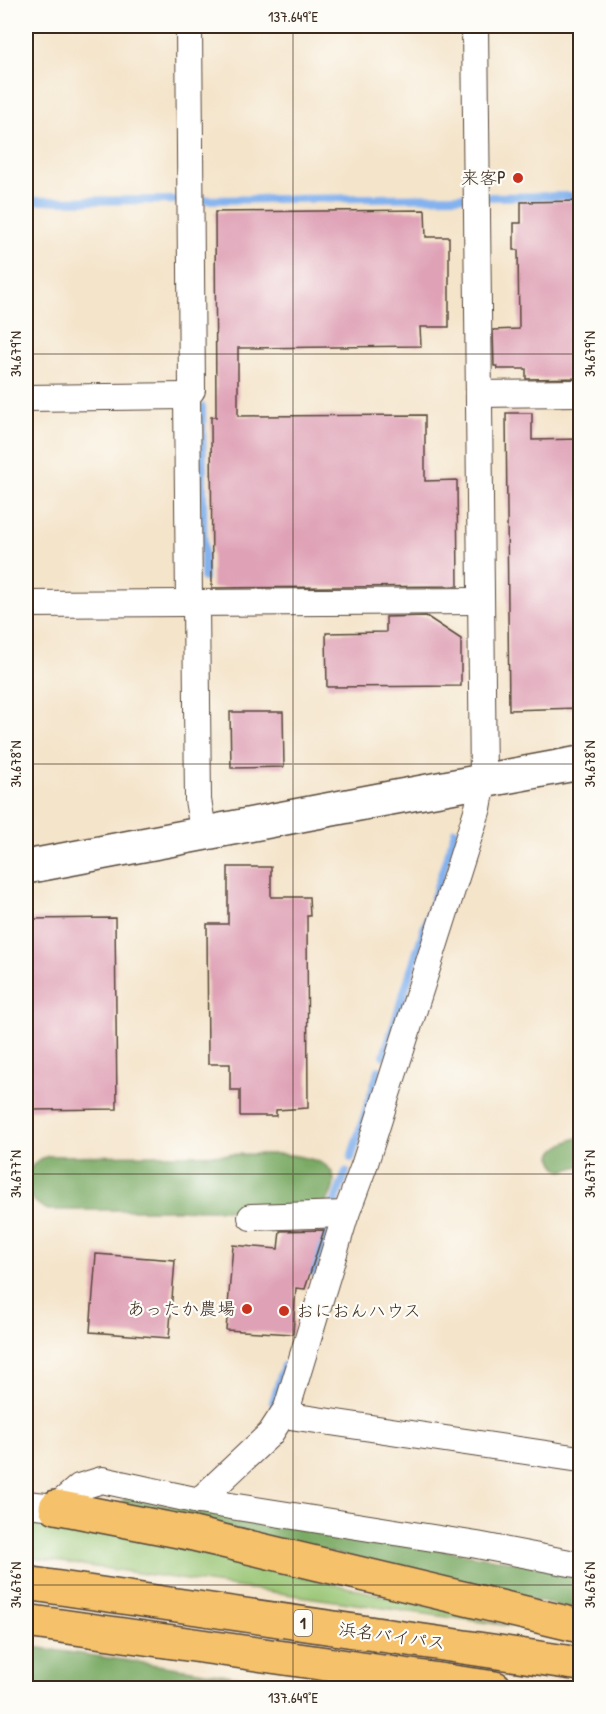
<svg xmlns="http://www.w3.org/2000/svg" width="606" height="1714" font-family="'Patrick Hand','Klee One',sans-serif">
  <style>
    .green { fill: #98c573; stroke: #6a7848; stroke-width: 1.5 }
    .forest { fill: #7aaa65; stroke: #5a6a42; stroke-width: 1.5 }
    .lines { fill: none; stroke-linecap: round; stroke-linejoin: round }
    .stream { stroke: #83b2ee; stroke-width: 8 }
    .building { fill: #dfa1b6 }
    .minor-casing { stroke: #574638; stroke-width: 28 }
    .tertiary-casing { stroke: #574638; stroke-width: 36 }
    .motorway-casing { stroke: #574638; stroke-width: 36 }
    .minor { stroke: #fff; stroke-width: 26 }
    .tertiary { stroke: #fff; stroke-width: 33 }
    .motorway { stroke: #f5c16b; stroke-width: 33 }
    .ticks { fill: none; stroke: #3b2a1e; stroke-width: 1.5; stroke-opacity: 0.45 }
    .poi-dot { fill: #c8321e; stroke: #fdfcf7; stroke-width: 2 }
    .labels { text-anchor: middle; stroke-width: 4.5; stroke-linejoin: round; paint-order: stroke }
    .shield { fill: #fdfcf7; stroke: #75695f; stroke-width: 1.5 }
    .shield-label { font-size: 16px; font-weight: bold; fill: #3b2a1e }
    .poi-label { font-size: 18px; fill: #3b2a1e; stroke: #fdfcf7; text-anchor: end }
    .street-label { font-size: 18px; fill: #3b2a1e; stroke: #fdfcf7 }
    .neatline { fill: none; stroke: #3b2a1e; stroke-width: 2 }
    .ticks-label { font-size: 15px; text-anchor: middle; fill: #3b2a1e }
  </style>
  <rect width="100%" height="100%" fill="#fdfcf7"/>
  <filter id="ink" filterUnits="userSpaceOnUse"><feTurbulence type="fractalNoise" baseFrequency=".0167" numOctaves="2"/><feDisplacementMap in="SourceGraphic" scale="12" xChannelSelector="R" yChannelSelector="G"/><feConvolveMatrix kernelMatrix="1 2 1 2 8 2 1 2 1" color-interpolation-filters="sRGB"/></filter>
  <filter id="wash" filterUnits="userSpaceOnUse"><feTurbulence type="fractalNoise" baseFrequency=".008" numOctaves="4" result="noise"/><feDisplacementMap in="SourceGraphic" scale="24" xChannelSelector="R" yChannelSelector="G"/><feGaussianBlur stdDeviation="1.35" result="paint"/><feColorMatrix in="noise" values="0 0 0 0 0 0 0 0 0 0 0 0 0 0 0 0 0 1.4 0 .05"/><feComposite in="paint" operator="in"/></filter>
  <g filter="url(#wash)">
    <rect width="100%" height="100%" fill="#f4e4ca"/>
    <!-- green -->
    <polygon class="green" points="34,1519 120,1533 510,1626 26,1557 26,1520"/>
    <!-- forest -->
    <g class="forest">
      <path d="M580 1137V1166L562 1171C537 1153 565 1142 580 1137Z"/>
      <path d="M280 1154C313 1157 352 1164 325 1204L251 1210H48C19 1197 17 1168 48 1156Z"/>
      <polygon points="127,1498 580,1573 580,1611 126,1504 122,1500"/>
      <polygon points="26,1646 317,1688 26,1686"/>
    </g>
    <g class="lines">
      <!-- stream -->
      <g class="stream">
        <polyline points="490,197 580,196"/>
        <polyline points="196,200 464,197"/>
        <polyline points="26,201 183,200"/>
        <polyline points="202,407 204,578"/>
        <polyline points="384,1056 455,831"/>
        <polyline points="351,1158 379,1070"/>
        <polyline points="332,1209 346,1172"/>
        <polyline points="313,1272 329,1220"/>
        <polyline points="273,1402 284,1366"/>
      </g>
    </g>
    <g id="blocks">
      <!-- building -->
      <g class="building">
        <polygon points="580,201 580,378 526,379 526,369 498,369 497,366 494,366 493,330 519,329 518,250 514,250 514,223 521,223 521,202"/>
        <polygon points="425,210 426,237 449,237 449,327 420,327 421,346 238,348 238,416 425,415 425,481 457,480 458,586 212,588 211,417 216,417 215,212"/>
        <polygon points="506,413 532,413 532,440 580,439 580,708 509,710"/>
        <polygon points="426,616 461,639 461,686 327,687 326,633 386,632 386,617"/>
        <polygon points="230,712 283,712 284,767 231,768"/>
        <polygon points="228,867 271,867 271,897 309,897 310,916 307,916 308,1108 276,1110 276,1116 240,1116 240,1090 230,1090 230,1064 208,1064 207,924 228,924"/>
        <polygon points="115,918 117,1109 29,1110 27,919"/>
        <polygon points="324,1230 305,1289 296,1288 293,1334 226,1330 233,1245 278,1249 280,1231"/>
        <polygon points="96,1254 175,1260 169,1338 90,1332"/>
      </g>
    </g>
  </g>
  <g filter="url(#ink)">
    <use href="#blocks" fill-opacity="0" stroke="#574638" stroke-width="1.5"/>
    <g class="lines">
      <defs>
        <g id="minor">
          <polyline points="479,394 580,393"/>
          <polyline points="26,398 187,396"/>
          <polyline points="189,602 187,396 192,390 189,26"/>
          <polyline points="26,604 481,601"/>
          <polyline points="196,604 198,800 204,835"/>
          <polyline points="251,1217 346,1214"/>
          <polyline points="283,1415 580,1459"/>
          <polyline points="199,1501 270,1434 287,1408 345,1217 365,1163 478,808 483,781 475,26"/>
          <polyline points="26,1504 56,1507 79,1487 102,1480 199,1501 477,1545 580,1565"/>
        </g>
        <path id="tertiary" d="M26 867C211 833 395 796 580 763"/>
        <g id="motorway">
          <polyline points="56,1507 189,1533 580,1626"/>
          <polyline points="26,1583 580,1664"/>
          <polyline points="26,1621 495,1688"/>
        </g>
      </defs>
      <!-- minor casing -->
      <use href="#minor" class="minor-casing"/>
      <!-- tertiary casing -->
      <use href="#tertiary" class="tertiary-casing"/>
      <!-- motorway casing -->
      <use href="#motorway" class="motorway-casing"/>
      <!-- minor -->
      <use href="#minor" class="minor"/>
      <!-- tertiary -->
      <use href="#tertiary" class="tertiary"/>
      <!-- motorway -->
      <use href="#motorway" class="motorway"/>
    </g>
  </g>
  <!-- ticks -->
  <path class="ticks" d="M293 26V1688M26 354H580M26 764H580M26 1174H580M26 1585H580"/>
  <!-- markers -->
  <g class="poi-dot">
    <circle cx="518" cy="178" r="6"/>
    <circle cx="247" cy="1309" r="6"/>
    <circle cx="284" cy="1311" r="6"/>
  </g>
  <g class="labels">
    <!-- shield labels -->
    <rect class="shield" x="294" y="1610" width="18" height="26" rx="4.5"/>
    <g class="shield-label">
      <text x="303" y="1629">1</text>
    </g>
    <!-- poi labels -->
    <g class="poi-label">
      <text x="506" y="184">来客P</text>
      <text x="235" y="1315">あったか農場</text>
      <text x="296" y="1317" text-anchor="start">おにおんハウス</text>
    </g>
    <!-- street labels -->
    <g class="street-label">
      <text transform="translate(392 1636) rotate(8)" y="6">浜名バイパス</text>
    </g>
  </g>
  <!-- margin -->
  <rect width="606" height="1714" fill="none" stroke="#fdfcf7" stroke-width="66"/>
  <rect x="33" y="33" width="540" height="1648" class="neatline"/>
  <g class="ticks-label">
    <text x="293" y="22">137.649°E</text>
    <text transform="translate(16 354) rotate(-90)" y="5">34.679°N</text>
    <text transform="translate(590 354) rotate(-90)" y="5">34.679°N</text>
    <text transform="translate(16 764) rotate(-90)" y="5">34.678°N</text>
    <text transform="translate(590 764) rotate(-90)" y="5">34.678°N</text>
    <text transform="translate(16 1174) rotate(-90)" y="5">34.677°N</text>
    <text transform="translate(590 1174) rotate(-90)" y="5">34.677°N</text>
    <text transform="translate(16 1585) rotate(-90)" y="5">34.676°N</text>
    <text transform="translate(590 1585) rotate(-90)" y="5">34.676°N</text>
    <text x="293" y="1703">137.649°E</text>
  </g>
</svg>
